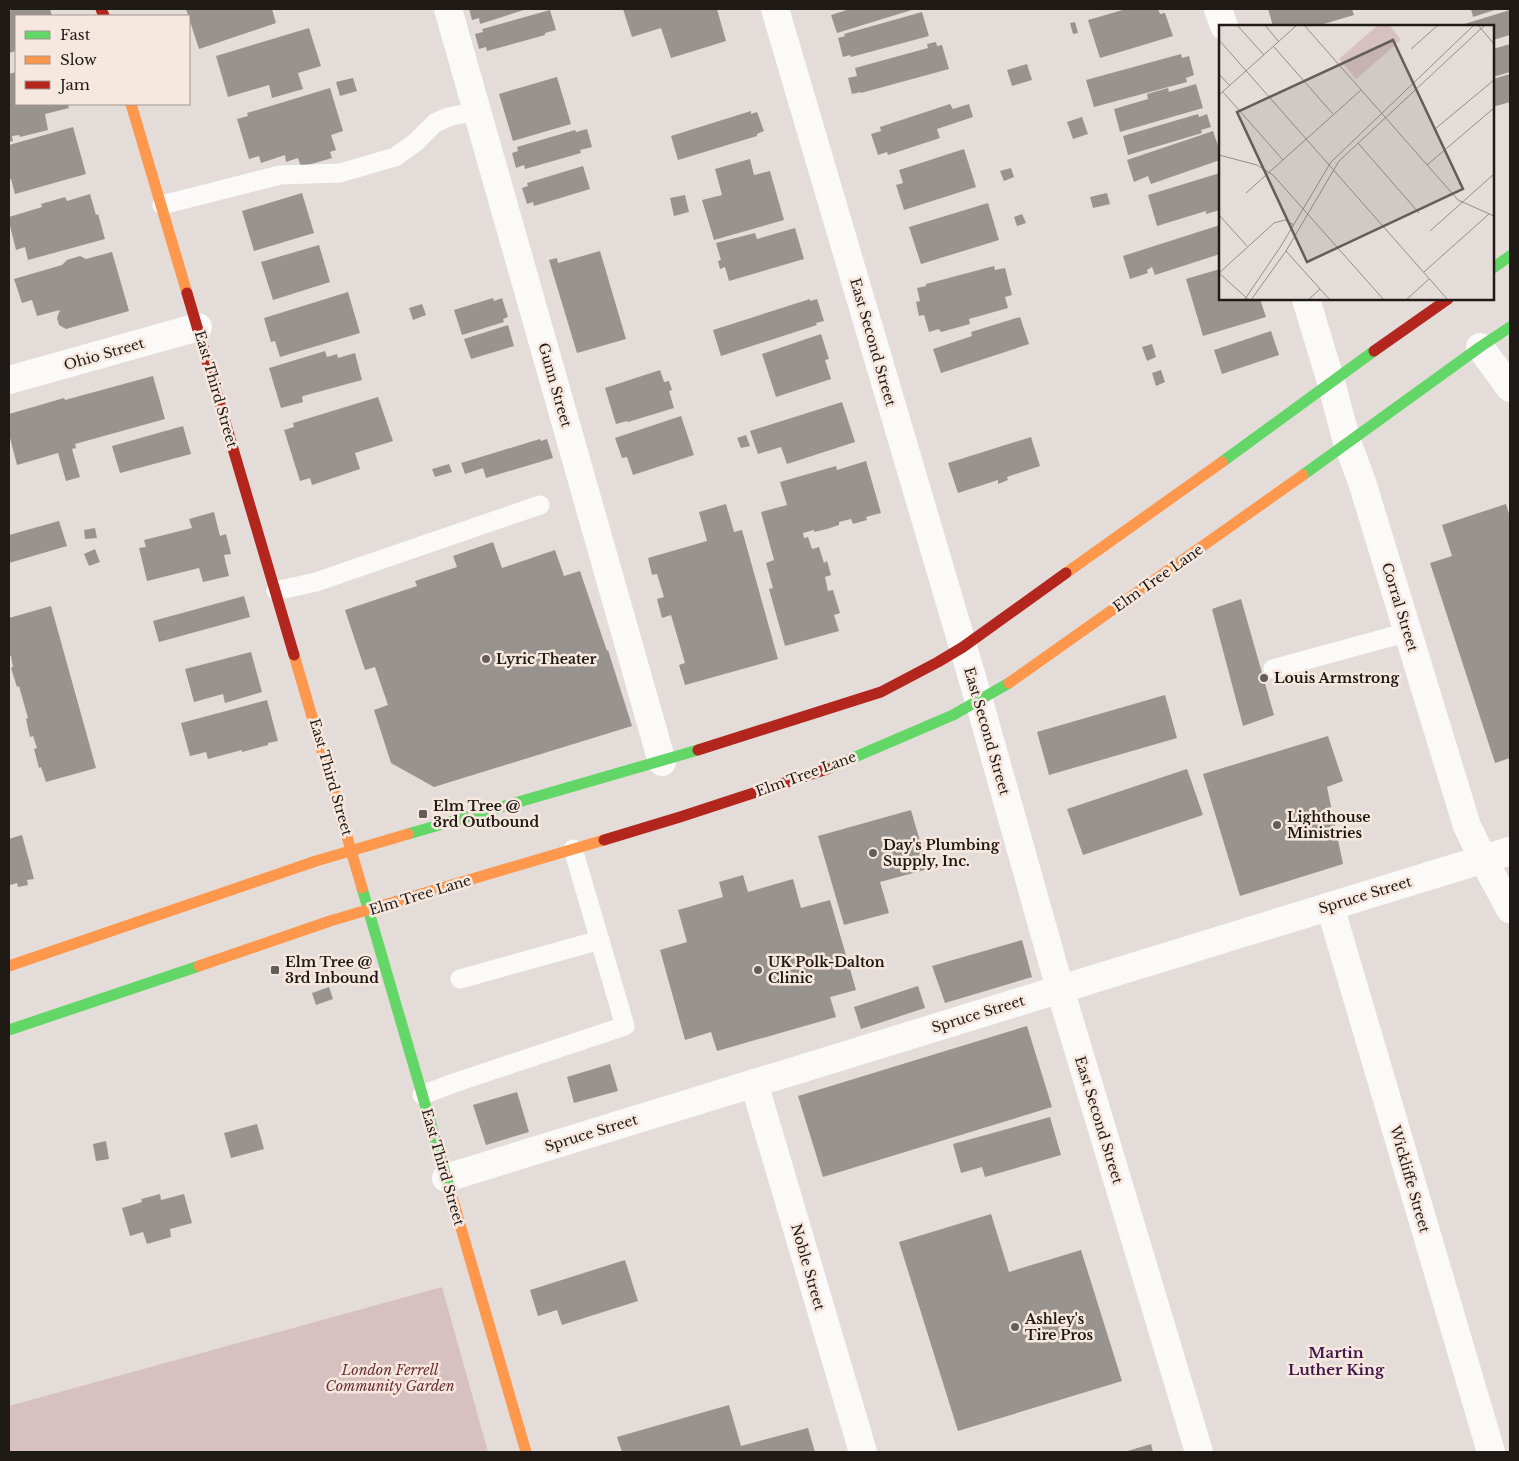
<svg xmlns="http://www.w3.org/2000/svg" width="1519" height="1461" font-family="'Libre Baskerville',serif">
  <style>
    .green { fill: #d7c1c0 }
    .building { fill: #999390 }
    .lines { fill: none; stroke-linecap: round; stroke-linejoin: round }
    .lane { stroke: #fbfaf9; stroke-width: 19 }
    .street { stroke: #fbfaf9; stroke-width: 28 }
    .fast { stroke: #63d668; stroke-width: 11 }
    .slow { stroke: #ff974d; stroke-width: 11 }
    .jam { stroke: #b3261e; stroke-width: 11 }
    .poi-dot { fill: #645e5a; stroke: #f7e8df; stroke-width: 2 }
    .labels { text-anchor: middle; stroke-width: 5; stroke-linejoin: round; paint-order: stroke }
    .street-label { font-size: 14px; fill: #1f1a16; stroke: #f7e8df }
    .poi-label { font-size: 14px; font-weight: bold; fill: #1f1a16; stroke: #f7e8df; text-anchor: start }
    .park-label { font-size: 14px; font-style: italic; fill: #6a2d33; stroke: #f7e8df }
    .neighbourhood-label { font-size: 15px; font-weight: bold; fill: #40174c; stroke: #f7e8df }
    .inset-road { fill: none; stroke: #958e8a; stroke-width: 1 }
    .view { fill: #645e5a; fill-opacity: 0.15; stroke: #645e5a; stroke-width: 2.5 }
    .inset-edge { fill: none; stroke: #1f1a16; stroke-width: 2.5 }
  </style>
  <rect width="100%" height="100%" fill="#e4dcd8"/>
  <!-- green -->
  <polygon class="green" points="442,1287 488,1452 9,1452 9,1406"/>
  <!-- building -->
  <g class="building">
    <polygon points="16,9 50,9 52,16 16,16 16,51 9,53 9,11"/>
    <polygon points="186,9 272,9 276,23 199,49"/>
    <polygon points="469,9 527,9 480,24 479,18 472,20"/>
    <polygon points="623,9 717,9 726,41 671,58 661,28 632,37"/>
    <polygon points="850,9 915,9 837,33 831,15"/>
    <polygon points="1126,9 1158,9 1160,14 1165,13 1173,36 1100,58 1088,20"/>
    <polygon points="1268,9 1352,9 1354,15 1317,26 1290,26 1289,24 1284,26 1273,26"/>
    <polygon points="1471,9 1498,9 1473,17"/>
    <polygon points="550,10 556,30 545,33 545,35 487,51 486,47 479,49 475,34 483,32 482,29"/>
    <polygon points="1510,10 1510,35 1493,40 1493,26 1458,26"/>
    <polygon points="922,12 929,36 851,57 850,55 843,57 838,38 845,36 844,34"/>
    <polygon points="1075,22 1078,33 1073,34 1070,23"/>
    <polygon points="309,28 321,66 298,73 303,89 272,98 269,85 228,97 216,56"/>
    <polygon points="936,42 937,46 942,45 949,69 861,93 861,92 852,94 848,78 857,76 855,68 928,48 927,44"/>
    <polygon points="1510,44 1510,72 1493,77 1493,49"/>
    <polygon points="1181,54 1182,58 1189,56 1194,75 1186,78 1187,82 1094,107 1086,80"/>
    <polygon points="1027,64 1032,80 1012,86 1007,70"/>
    <polygon points="16,72 16,104 68,104 69,108 45,114 48,130 20,137 19,135 12,136 13,141 9,142 9,74"/>
    <polygon points="1510,74 1510,102 1493,107 1493,79"/>
    <polygon points="557,77 571,124 513,141 499,94"/>
    <polygon points="353,78 357,91 340,96 336,82"/>
    <polygon points="1196,84 1203,108 1120,132 1114,109 1148,99 1147,94 1168,88 1169,92"/>
    <polygon points="330,88 343,131 331,135 336,150 330,152 332,158 301,167 298,158 286,162 285,155 261,163 259,156 249,159 237,119 248,116 247,113"/>
    <polygon points="950,104 953,109 969,104 973,117 937,129 940,138 888,155 887,152 878,155 871,134 881,131 880,127"/>
    <polygon points="751,111 751,114 757,112 764,131 757,134 757,136 678,160 671,136"/>
    <polygon points="1198,114 1199,117 1207,114 1211,127 1201,130 1202,133 1128,155 1123,136"/>
    <polygon points="1082,117 1088,134 1073,139 1067,122"/>
    <polygon points="73,127 86,174 15,194 11,179 9,180 9,145"/>
    <polygon points="587,129 592,147 580,150 581,153 525,169 524,165 516,168 512,153 518,151 517,147 575,130 576,132"/>
    <polygon points="1213,131 1220,152 1220,160 1151,184 1148,176 1134,182 1127,160"/>
    <polygon points="964,149 976,187 904,210 896,185 903,183 899,170"/>
    <polygon points="750,159 754,175 770,171 784,220 714,240 702,200 722,195 715,169"/>
    <polygon points="583,166 590,189 534,206 533,202 527,204 522,188 528,186 527,183"/>
    <polygon points="1011,168 1014,177 1004,181 1000,171"/>
    <polygon points="1220,173 1220,210 1206,214 1206,211 1157,226 1148,195"/>
    <polygon points="302,193 314,233 254,251 242,211"/>
    <polygon points="1107,193 1110,204 1093,208 1090,197"/>
    <polygon points="90,194 96,215 98,214 105,239 28,260 25,247 16,250 9,222 9,217 42,207 41,204 65,197 67,201"/>
    <polygon points="685,195 689,212 674,216 670,198"/>
    <polygon points="988,203 999,240 921,264 909,227"/>
    <polygon points="1022,214 1026,223 1017,226 1014,217"/>
    <polygon points="1220,225 1220,254 1155,275 1152,267 1147,270 1148,273 1130,279 1123,256"/>
    <polygon points="795,228 804,259 729,281 725,267 720,269 718,261 721,260 716,243 755,233 757,239"/>
    <polygon points="319,245 330,282 273,300 261,262"/>
    <polygon points="600,251 626,339 577,353 549,260 557,258 558,263"/>
    <polygon points="112,252 129,311 66,329 59,325 57,318 60,310 37,316 32,300 22,303 14,279 62,265 67,260 80,256 86,259"/>
    <polygon points="994,266 995,270 1005,268 1012,295 1005,297 1008,308 969,319 970,324 941,332 939,329 929,332 924,315 919,316 916,302 920,301 917,288 926,286 926,284"/>
    <polygon points="1220,269 1220,299 1260,299 1266,317 1203,336 1186,279"/>
    <polygon points="348,292 360,333 280,357 275,341 271,342 264,318"/>
    <polygon points="493,298 494,301 502,298 508,317 503,319 504,322 462,335 454,310"/>
    <polygon points="810,299 810,301 817,299 824,321 816,323 817,325 721,356 713,330"/>
    <polygon points="422,304 426,315 413,320 409,308"/>
    <polygon points="1020,317 1029,344 941,373 933,349 972,336 971,332"/>
    <polygon points="508,325 514,346 471,359 464,339"/>
    <polygon points="1271,331 1279,355 1222,374 1214,350"/>
    <polygon points="821,334 829,359 825,360 831,379 776,397 762,354"/>
    <polygon points="1152,344 1156,357 1147,361 1142,347"/>
    <polygon points="325,351 327,357 337,354 338,358 355,353 362,380 303,396 302,397 303,402 281,408 269,368"/>
    <polygon points="660,370 664,382 669,381 672,390 669,391 674,408 628,422 627,421 616,424 605,388"/>
    <polygon points="1161,370 1165,382 1156,386 1152,373"/>
    <polygon points="153,376 165,419 75,444 76,448 72,449 80,477 66,481 58,453 17,465 9,434 9,414 64,398 65,400"/>
    <polygon points="378,397 393,441 355,453 360,469 312,485 310,478 300,481 284,430 294,427 293,423"/>
    <polygon points="842,402 855,442 787,464 781,447 758,454 750,431"/>
    <polygon points="681,416 694,455 633,475 627,457 622,458 615,438"/>
    <polygon points="183,426 191,454 120,473 112,446"/>
    <polygon points="746,435 750,446 741,448 737,438"/>
    <polygon points="1031,437 1040,466 1007,477 1008,480 998,484 998,480 958,493 948,463"/>
    <polygon points="540,439 541,441 547,439 553,458 486,478 483,468 465,474 461,463"/>
    <polygon points="866,461 881,513 866,517 867,520 853,524 851,519 839,522 839,525 827,529 814,532 814,530 803,533 804,538 808,537 812,549 819,547 824,563 827,561 831,575 825,577 828,591 833,590 840,613 834,615 839,631 785,646 769,589 773,588 766,563 774,560 761,512 787,505 780,482 836,466 837,470"/>
    <polygon points="449,464 452,472 435,477 432,469"/>
    <polygon points="726,504 734,532 742,530 778,659 685,685 679,665 685,663 671,615 662,618 657,599 664,597 657,574 652,575 648,558 707,541 699,512"/>
    <polygon points="1506,504 1510,517 1510,758 1495,763 1430,563 1452,556 1442,525"/>
    <polygon points="214,512 220,536 226,534 231,554 224,555 229,576 203,582 199,568 147,581 139,548 146,547 144,540 192,528 189,519"/>
    <polygon points="59,521 67,546 9,563 9,535"/>
    <polygon points="95,528 97,538 85,539 84,530"/>
    <polygon points="493,542 502,568 555,550 564,576 580,571 607,651 608,650 632,726 434,787 391,763 374,710 388,705 375,667 365,670 345,610 417,586 415,581 457,567 453,556"/>
    <polygon points="95,549 100,562 89,566 84,554"/>
    <polygon points="244,596 250,617 159,642 153,621"/>
    <polygon points="1241,599 1274,715 1243,726 1212,609"/>
    <polygon points="51,606 96,768 46,782 41,767 39,768 34,749 37,748 33,736 30,737 26,719 28,718 19,686 17,687 11,668 13,667 11,656 9,656 9,618"/>
    <polygon points="251,652 262,692 225,703 223,694 194,702 185,669"/>
    <polygon points="1165,695 1177,738 1049,775 1037,732"/>
    <polygon points="267,700 278,741 268,743 268,745 242,752 242,750 208,759 206,752 190,756 181,723"/>
    <polygon points="1328,736 1343,781 1327,787 1343,864 1240,896 1203,774"/>
    <polygon points="1187,769 1203,815 1083,855 1067,809"/>
    <polygon points="911,810 928,869 880,882 889,913 844,925 818,836"/>
    <polygon points="22,835 34,879 27,880 28,885 18,887 17,883 10,885 9,883 9,839"/>
    <polygon points="743,875 748,892 793,879 801,908 830,900 856,990 830,997 836,1017 717,1051 711,1032 685,1040 660,950 687,942 678,910 723,897 719,882"/>
    <polygon points="1022,940 1032,977 945,1003 932,966"/>
    <polygon points="918,986 925,1008 861,1029 854,1007"/>
    <polygon points="329,987 333,999 316,1005 312,993"/>
    <polygon points="1027,1026 1052,1107 823,1177 798,1096"/>
    <polygon points="610,1064 618,1091 574,1103 567,1077"/>
    <polygon points="517,1092 529,1132 486,1145 473,1105"/>
    <polygon points="1050,1117 1061,1155 985,1177 982,1167 961,1173 953,1144"/>
    <polygon points="257,1124 264,1149 231,1158 224,1133"/>
    <polygon points="106,1141 109,1159 96,1161 93,1144"/>
    <polygon points="160,1194 161,1200 184,1194 192,1223 170,1229 171,1237 147,1244 143,1232 130,1236 122,1208 142,1202 141,1199"/>
    <polygon points="991,1214 1009,1272 1081,1250 1122,1381 958,1431 899,1242"/>
    <polygon points="625,1260 638,1301 562,1325 557,1310 538,1316 530,1290"/>
    <polygon points="729,1405 741,1446 808,1428 815,1452 622,1452 617,1437"/>
    <polygon points="1151,1444 1153,1452 1124,1452"/>
  </g>
  <g class="lines">
    <!-- lane -->
    <g class="lane">
      <polyline points="162,205 280,175 340,173 395,157 416,142 435,123 448,117 477,111"/>
      <polyline points="276,591 316,582 540,505"/>
      <polyline points="1273,669 1408,632"/>
      <polyline points="460,979 600,940"/>
      <polyline points="422,1095 454,1083 625,1026 573,849"/>
    </g>
    <!-- street -->
    <g class="street">
      <polyline points="448,9 662,762"/>
      <polyline points="775,9 979,701 1060,989 1199,1452"/>
      <polyline points="1218,9 1224,26"/>
      <polyline points="1306,299 1331,382 1347,442 1362,482 1467,826 1483,859 1510,909"/>
      <polyline points="1480,347 1510,388"/>
      <polyline points="9,380 198,327"/>
      <polyline points="1330,906 1491,1452"/>
      <polyline points="754,1083 863,1452"/>
      <polyline points="446,1178 1510,851"/>
    </g>
    <!-- fast -->
    <g class="fast">
      <polyline points="1493,268 1510,256"/>
      <polyline points="1222,462 1374,351"/>
      <polyline points="1303,475 1480,347 1510,327"/>
      <polyline points="827,769 953,715 1009,683"/>
      <polyline points="408,834 698,750"/>
      <polyline points="362,888 450,1190"/>
      <polyline points="9,1030 199,966"/>
    </g>
    <!-- slow -->
    <g class="slow">
      <polyline points="131,104 187,293"/>
      <polyline points="1066,573 1222,462"/>
      <polyline points="294,655 362,888"/>
      <polyline points="1009,683 1303,475"/>
      <polyline points="9,966 316,861 408,834"/>
      <polyline points="199,966 330,921 604,840"/>
      <polyline points="450,1190 526,1452"/>
    </g>
    <!-- jam -->
    <g class="jam">
      <polyline points="101,9 104,16"/>
      <polyline points="187,293 294,655"/>
      <polyline points="1374,351 1448,299"/>
      <polyline points="698,750 881,692 938,662 963,647 1066,573"/>
      <polyline points="604,840 680,817 827,769"/>
    </g>
  </g>
  <!-- markers -->
  <g class="poi-dot">
    <circle cx="486" cy="659" r="5"/>
    <circle cx="1264" cy="678" r="5"/>
    <rect x="418" y="809" width="10" height="10" rx="2.5"/>
    <circle cx="1277" cy="825" r="5"/>
    <circle cx="873" cy="853" r="5"/>
    <rect x="270" y="965" width="10" height="10" rx="2.5"/>
    <circle cx="758" cy="970" r="5"/>
    <circle cx="1015" cy="1327" r="5"/>
  </g>
  <g class="labels">
    <!-- street labels -->
    <g class="street-label">
      <text transform="translate(873 342) rotate(74)" y="5">East Second Street</text>
      <text transform="translate(104 354) rotate(-16)" y="5">Ohio Street</text>
      <text transform="translate(555 385) rotate(74)" y="5">Gunn Street</text>
      <text transform="translate(216 389) rotate(74)" y="5">East Third Street</text>
      <text transform="translate(1158 578) rotate(-35)" y="5">Elm Tree Lane</text>
      <text transform="translate(1400 607) rotate(73)" y="5">Corral Street</text>
      <text transform="translate(987 731) rotate(74)" y="5">East Second Street</text>
      <text transform="translate(806 774) rotate(-20)" y="5">Elm Tree Lane</text>
      <text transform="translate(331 777) rotate(74)" y="5">East Third Street</text>
      <text transform="translate(420 895) rotate(-17)" y="5">Elm Tree Lane</text>
      <text transform="translate(1365 895) rotate(-17)" y="5">Spruce Street</text>
      <text transform="translate(978 1014) rotate(-17)" y="5">Spruce Street</text>
      <text transform="translate(1099 1120) rotate(73)" y="5">East Second Street</text>
      <text transform="translate(591 1133) rotate(-17)" y="5">Spruce Street</text>
      <text transform="translate(443 1167) rotate(74)" y="5">East Third Street</text>
      <text transform="translate(1410 1179) rotate(74)" y="5">Wickliffe Street</text>
      <text transform="translate(808 1267) rotate(74)" y="5">Noble Street</text>
    </g>
    <!-- poi labels -->
    <g class="poi-label">
      <text x="496" y="664">Lyric Theater</text>
      <text x="1274" y="683">Louis Armstrong</text>
      <text x="433" y="811">Elm Tree @<tspan x="433" dy="16">3rd Outbound</tspan></text>
      <text x="1287" y="822">Lighthouse<tspan x="1287" dy="16">Ministries</tspan></text>
      <text x="883" y="850">Day's Plumbing<tspan x="883" dy="16">Supply, Inc.</tspan></text>
      <text x="285" y="967">Elm Tree @<tspan x="285" dy="16">3rd Inbound</tspan></text>
      <text x="768" y="967">UK Polk-Dalton<tspan x="768" dy="16">Clinic</tspan></text>
      <text x="1025" y="1324">Ashley's<tspan x="1025" dy="16">Tire Pros</tspan></text>
    </g>
    <!-- park labels -->
    <g class="park-label">
      <text x="390" y="1375">London Ferrell<tspan x="390" dy="16">Community Garden</tspan></text>
    </g>
    <!-- neighbourhood labels -->
    <g class="neighbourhood-label">
      <text x="1336" y="1358">Martin<tspan x="1336" dy="17">Luther King</tspan></text>
    </g>
  </g>
  <!-- overview -->
  <g transform="translate(1219 25)">
    <rect width="275" height="275" fill="#e4dcd8"/>
    <path d="M159 0H170L182 15 137 54 120 34Z" fill="#d7c1c0"/>
    <path class="inset-road" d="M18 0 45 30M46 0 60 17M85 0 239 175 275 191M259 0 275 19M0 15 229 275M55 22 114 89M192 24 219 0M0 49 11 61M4 67 64 135M0 70 78 0M216 104 275 55M139 118 200 188M0 130 38 140 54 150 165 275M208 140 275 83M27 168 142 65M0 190 28 221M211 206 275 149M67 226 111 275M205 247 270 189M0 248 55 198 66 195 75 200M0 248 30 275M26 274 62 221 112 137 255 0M32 275 67 226 120 136 266 0M89 275 101 264M187 275 210 254"/>
    <path class="view" d="M174 15 244 164 88 237 18 87Z"/>
    <rect width="275" height="275" class="inset-edge"/>
  </g>
  <!-- border -->
  <rect width="1519" height="1461" fill="none" stroke="#1f1a16" stroke-width="20"/>
  <!-- legend -->
  <rect x="15" y="15" width="175" height="90" fill="#f7e8df" stroke="#a1968f"/>
  <rect x="25" y="31" width="25" height="8" fill="#63d668" stroke="#a1968f"/>
  <text x="60" y="40" font-size="15" fill="#1f1a16">Fast</text>
  <rect x="25" y="56" width="25" height="8" fill="#ff974d" stroke="#a1968f"/>
  <text x="60" y="65" font-size="15" fill="#1f1a16">Slow</text>
  <rect x="25" y="81" width="25" height="8" fill="#b3261e" stroke="#a1968f"/>
  <text x="60" y="90" font-size="15" fill="#1f1a16">Jam</text>
</svg>
